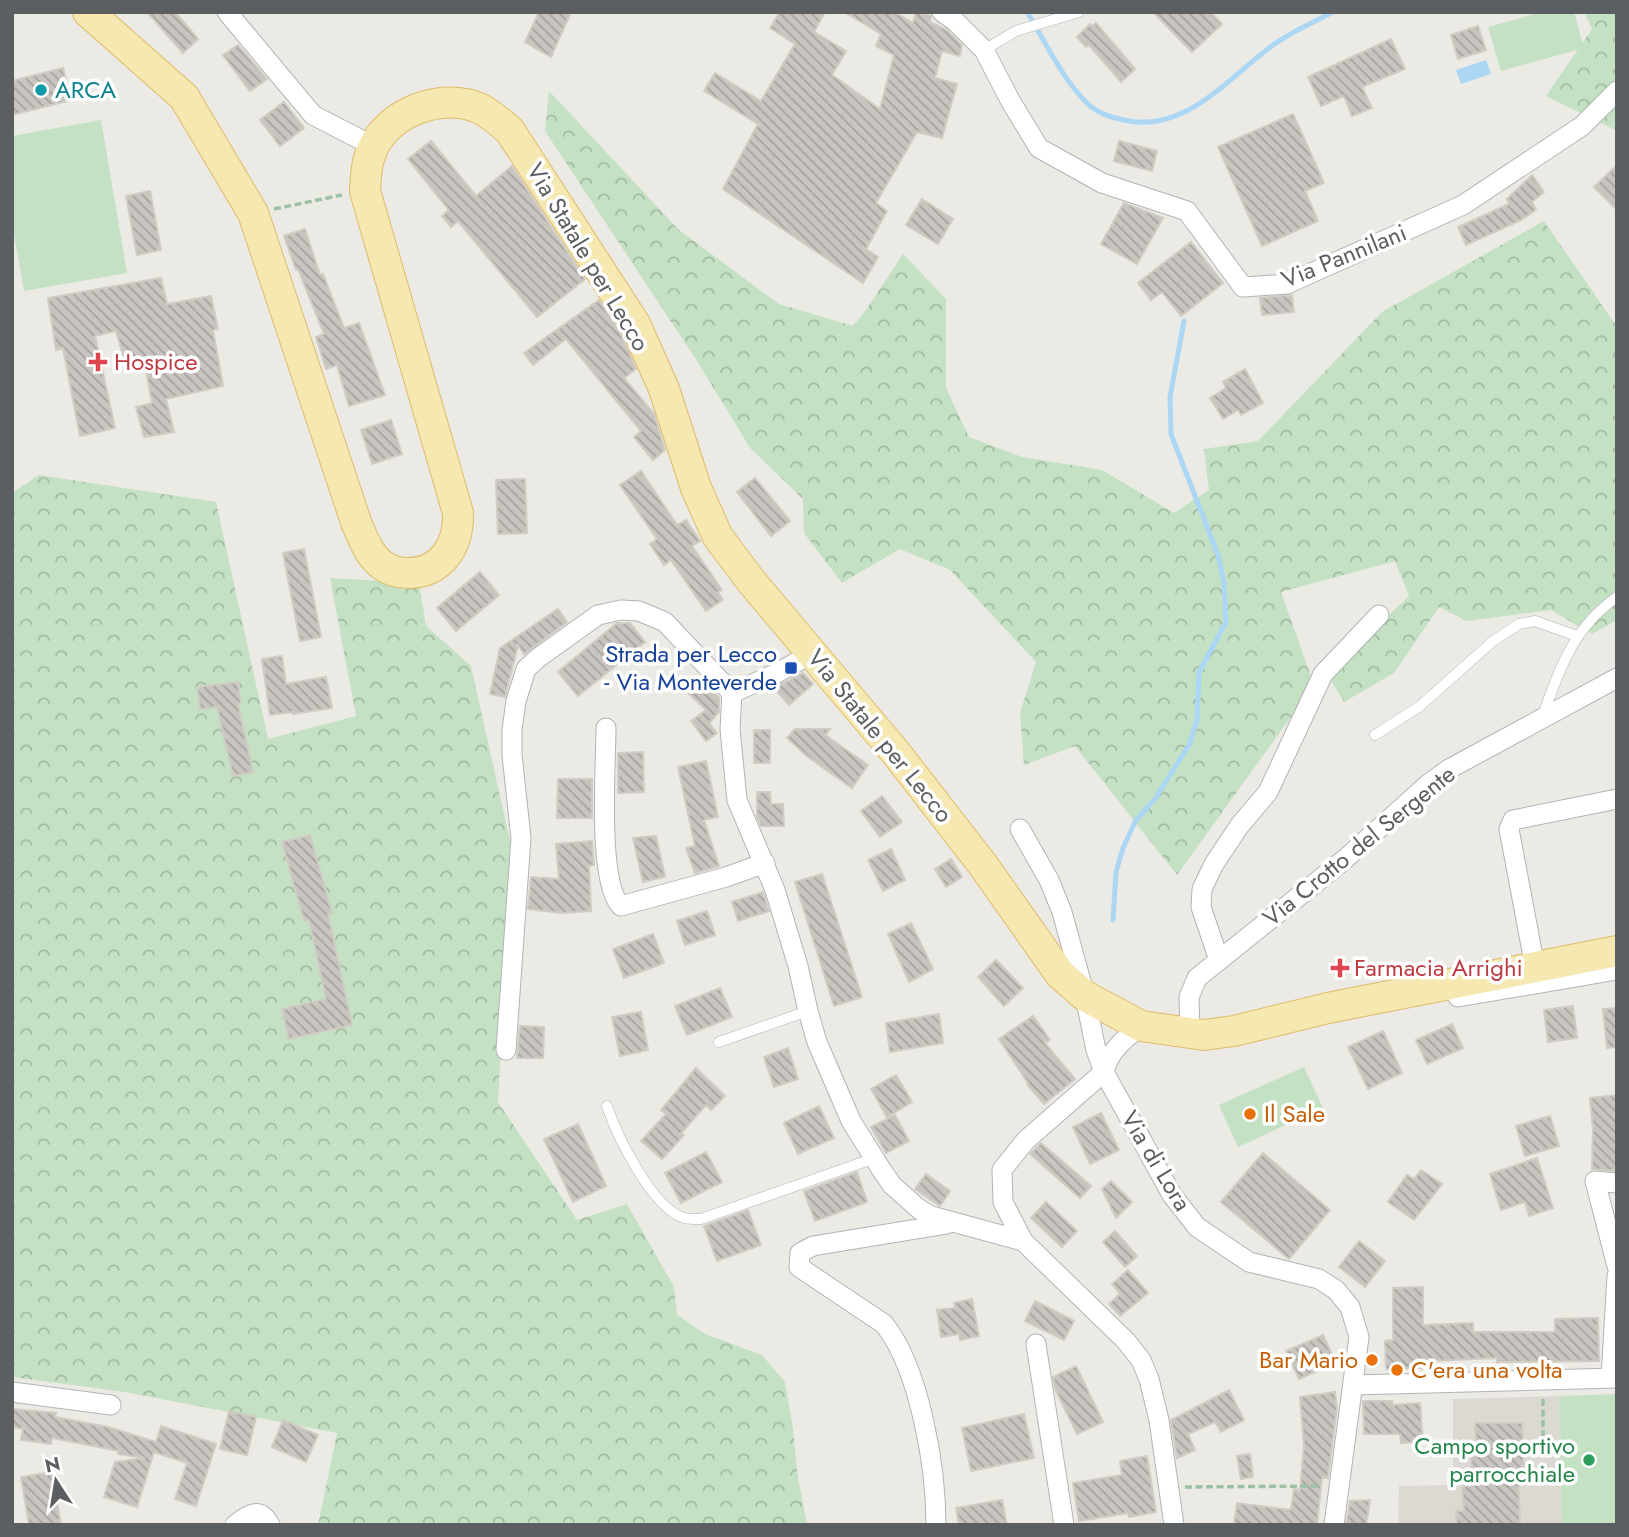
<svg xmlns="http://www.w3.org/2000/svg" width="1629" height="1537" font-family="Jost,sans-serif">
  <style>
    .education { fill: #dcd9d2 }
    .forest { fill: url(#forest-crowns) }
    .pitch { fill: #c4e1c3 }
    .water { fill: #abd7f5 }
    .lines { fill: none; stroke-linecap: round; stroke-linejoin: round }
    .stream { stroke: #abd7f5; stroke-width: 5 }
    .building { fill: url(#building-back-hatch); stroke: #d0ccc3; stroke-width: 2 }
    .lane-casing { stroke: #b1b4b7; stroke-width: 11 }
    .street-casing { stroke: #b1b4b7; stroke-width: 21 }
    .primary-casing { stroke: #e0bb69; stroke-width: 32 }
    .path { stroke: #9dc1a6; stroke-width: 3.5; stroke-dasharray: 7 3.5; stroke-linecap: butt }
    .lane { stroke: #fff; stroke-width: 10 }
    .street { stroke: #fff; stroke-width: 19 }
    .primary { stroke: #f5e8b0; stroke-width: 30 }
    .culture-dot { fill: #0f9aa8; stroke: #fff; stroke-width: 2.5 }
    .health-dot { fill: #e0444e; stroke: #fff; stroke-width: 2.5 }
    .transit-dot { fill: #1a4fb4; stroke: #fff; stroke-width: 2.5 }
    .food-dot { fill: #e8710a; stroke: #fff; stroke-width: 2.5 }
    .leisure-dot { fill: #2e9e5b; stroke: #fff; stroke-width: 2.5 }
    .labels { text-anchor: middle; stroke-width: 7; stroke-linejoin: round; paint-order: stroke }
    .culture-label { font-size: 24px; fill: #0d838f; stroke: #fff; text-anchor: start }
    .street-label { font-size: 24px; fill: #5c5f62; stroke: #fff }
    .health-label { font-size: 24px; fill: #be3a42; stroke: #fff; text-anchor: start }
    .transit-label { font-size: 24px; fill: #164399; stroke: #fff; text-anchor: end }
    .food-label { font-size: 24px; fill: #c56008; stroke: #fff; text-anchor: start }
    .leisure-label { font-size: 24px; fill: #27864d; stroke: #fff; text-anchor: end }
  </style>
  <defs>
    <pattern id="forest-crowns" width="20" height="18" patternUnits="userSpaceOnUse" patternTransform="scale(1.75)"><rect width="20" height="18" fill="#c4e1c3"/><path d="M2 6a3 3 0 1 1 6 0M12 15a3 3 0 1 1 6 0" fill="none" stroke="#a2baa2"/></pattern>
    <pattern id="building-back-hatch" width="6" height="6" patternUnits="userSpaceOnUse" patternTransform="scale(1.75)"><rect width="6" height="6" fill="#c8c5c0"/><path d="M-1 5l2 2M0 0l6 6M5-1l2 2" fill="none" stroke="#a6a39f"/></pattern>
  </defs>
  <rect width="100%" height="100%" fill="#eceae4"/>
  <!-- education -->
  <polygon class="education" points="1559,1396 1562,1525 1398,1525 1399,1486 1453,1485 1453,1399"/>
  <!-- forest -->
  <g class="forest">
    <polygon points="1584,12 1617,12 1617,131 1546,96 1592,29"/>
    <polygon points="549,91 679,230 779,304 853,326 866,310 903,254 946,299 946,388 969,437 1022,457 1102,470 1174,513 1209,490 1204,449 1258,441 1382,312 1544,221 1617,327 1617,620 1592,634 1551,610 1467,621 1439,607 1394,673 1344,702 1327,674 1409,596 1395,561 1281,592 1314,685 1177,875 1075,746 1024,765 1020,713 1036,662 950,570 900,549 842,583 804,533 803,499 750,448 699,364 545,131"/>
    <polygon points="39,475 216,502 268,739 356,716 330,578 419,583 426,626 471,666 512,850 498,1102 577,1220 627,1204 674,1287 677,1315 705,1334 762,1355 785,1382 793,1429 798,1478 807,1525 318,1525 337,1433 125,1392 12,1377 12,493"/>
  </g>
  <!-- pitch -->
  <g class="pitch">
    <polygon points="1542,12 1574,12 1584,48 1501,71 1488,27"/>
    <polygon points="101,120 127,273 24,291 12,223 12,136"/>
    <polygon points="1304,1067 1323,1108 1238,1147 1219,1105"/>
    <polygon points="1617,1394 1617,1525 1562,1525 1559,1396"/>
  </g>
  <!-- water -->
  <polygon class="water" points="1486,60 1491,74 1461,84 1456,70"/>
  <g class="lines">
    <!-- stream -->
    <g class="stream">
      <path d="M1027 12C1046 43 1063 81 1090 106 1100 114 1112 118 1124 120 1186 135 1230 75 1276 43 1293 31 1314 22 1333 12"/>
      <polyline points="1113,920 1116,872 1123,848 1136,820 1155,799 1189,745 1197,720 1199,672 1226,622 1224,583 1218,555 1171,434 1170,397 1184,321"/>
    </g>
  </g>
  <!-- building -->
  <g class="building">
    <polygon points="147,12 175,12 198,39 183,53"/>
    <polygon points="539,12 571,12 551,57 525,42"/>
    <polygon points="780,12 825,12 814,32 846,51 832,75 880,109 894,55 876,46 881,34 844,12 894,12 913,23 916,12 931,16 930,22 947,30 962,45 960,56 942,51 935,78 957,84 942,138 917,132 876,203 887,211 866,249 878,257 863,283 723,189 758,124 704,91 715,73 761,101 795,44 770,28"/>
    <polygon points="1153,12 1210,12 1222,24 1192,52"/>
    <polygon points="1096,23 1135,69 1121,82 1089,45 1086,47 1077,37 1090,24 1092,26"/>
    <polygon points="1478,26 1486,50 1458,59 1451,35"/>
    <polygon points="1391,39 1405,69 1362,87 1372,108 1352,116 1344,96 1321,106 1308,77"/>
    <polygon points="238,45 267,79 250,91 223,55"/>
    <polygon points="63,68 71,100 12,115 12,81"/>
    <polygon points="284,102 304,128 280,146 260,120"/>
    <polygon points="1293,114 1324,183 1305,191 1318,221 1262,246 1218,147"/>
    <polygon points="431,141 476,196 512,166 585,279 537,317 458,221 451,227 442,216 449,210 408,159"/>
    <polygon points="1119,141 1157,151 1152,171 1114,161"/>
    <polygon points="1617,165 1617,210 1594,187"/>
    <polygon points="1532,175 1544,192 1532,202 1536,210 1521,220 1466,245 1458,227 1509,204 1507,199"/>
    <polygon points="150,191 161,250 137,255 126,196"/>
    <polygon points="922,199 953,219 938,244 906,225"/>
    <polygon points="1124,203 1163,218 1137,264 1101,244"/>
    <polygon points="305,229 320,275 323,274 344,328 359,323 385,395 349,406 337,365 326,369 316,337 324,334 298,269 296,270 284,236"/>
    <polygon points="1191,242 1223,283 1181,316 1162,292 1151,300 1138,283"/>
    <polygon points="161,278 167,304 211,296 218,329 213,330 223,386 166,399 174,432 144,437 136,407 152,403 144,359 125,363 116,331 95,336 115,428 80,436 63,348 56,350 48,298"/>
    <polygon points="1292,295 1294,312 1262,315 1260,298"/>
    <polygon points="599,300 620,332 636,369 624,378 654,414 665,450 653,460 634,437 641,431 566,339 533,365 524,353"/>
    <polygon points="1245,369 1263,403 1241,415 1238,410 1223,419 1210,398 1226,388 1223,382"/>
    <polygon points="391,420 402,454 372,464 361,430"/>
    <polygon points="641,471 677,525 686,520 700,541 692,546 722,590 718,592 723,600 706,611 671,560 664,565 650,544 657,539 620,485"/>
    <polygon points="755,478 790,521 771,536 737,492"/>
    <polygon points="525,479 527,533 498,534 496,480"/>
    <polygon points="304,549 321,637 300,641 283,553"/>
    <polygon points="480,572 499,595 456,631 437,608"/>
    <polygon points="558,609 567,622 524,654 518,645 505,697 490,694 500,648"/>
    <polygon points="617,623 630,623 645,642 578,696 558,672"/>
    <polygon points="282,656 286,684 326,677 332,708 293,714 293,712 270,715 262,659"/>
    <polygon points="803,673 813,684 789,705 774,688"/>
    <polygon points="702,680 719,698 719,712 709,723 717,733 706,741 691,721 706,710 689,694"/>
    <polygon points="238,682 241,704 238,704 253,772 233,776 217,707 200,709 197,687"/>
    <polygon points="795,729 830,729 825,735 868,765 852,788 808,757 787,738"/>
    <rect x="754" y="730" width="16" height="33"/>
    <polygon points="643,752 644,792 618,793 618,753"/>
    <polygon points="706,761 718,817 704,820 719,866 695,873 686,848 695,846 678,767"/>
    <polygon points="558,779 592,779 592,818 557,818"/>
    <polygon points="757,792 770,792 771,804 783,804 784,826 761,826 757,817"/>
    <polygon points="882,796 902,822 880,837 861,811"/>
    <polygon points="310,835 332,913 328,914 352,1025 289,1039 282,1009 326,999 309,920 304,921 282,842"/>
    <polygon points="656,836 665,877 643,882 633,838"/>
    <polygon points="592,841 594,865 589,866 591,911 562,913 528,909 531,877 559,879 556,844"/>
    <polygon points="891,849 905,880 883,891 868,860"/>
    <polygon points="951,859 962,877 946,887 935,869"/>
    <polygon points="822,874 862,997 834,1006 795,882"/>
    <polygon points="763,892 769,911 738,921 732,902"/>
    <polygon points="707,911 715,935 685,945 677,921"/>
    <polygon points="911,923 933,969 909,982 888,934"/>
    <polygon points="653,934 664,963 624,978 613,949"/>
    <polygon points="996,960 1023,988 1004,1006 978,977"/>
    <polygon points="720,988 732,1017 687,1035 675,1006"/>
    <polygon points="1573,1006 1577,1038 1548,1042 1544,1010"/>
    <polygon points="1617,1008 1617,1047 1607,1048 1603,1009"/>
    <polygon points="641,1012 648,1050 620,1056 612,1017"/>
    <polygon points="939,1014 943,1043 890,1052 886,1023"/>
    <polygon points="1033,1016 1050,1040 1045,1043 1075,1079 1044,1104 1027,1084 1028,1083 999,1039"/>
    <polygon points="1452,1024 1463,1048 1427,1064 1416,1040"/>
    <polygon points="520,1026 544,1027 543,1058 517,1058"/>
    <polygon points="1383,1031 1402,1073 1368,1089 1348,1047"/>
    <polygon points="788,1048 798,1079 774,1087 764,1057"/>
    <polygon points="696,1068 725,1096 711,1110 706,1105 681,1133 684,1135 662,1159 641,1141 666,1114 661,1110"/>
    <polygon points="896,1075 912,1102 887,1117 871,1089"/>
    <polygon points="1617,1095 1617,1171 1592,1169 1593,1129 1590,1098"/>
    <polygon points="819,1106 834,1138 798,1154 784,1123"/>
    <polygon points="1101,1113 1119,1150 1090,1164 1073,1127"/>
    <polygon points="895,1115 909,1141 886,1153 871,1127"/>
    <polygon points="1550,1116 1559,1146 1525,1156 1516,1126"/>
    <polygon points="578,1124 606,1186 573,1202 544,1139"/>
    <polygon points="1041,1143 1091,1186 1080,1198 1030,1154"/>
    <polygon points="706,1152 722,1182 681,1203 665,1173"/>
    <polygon points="1263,1153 1330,1210 1289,1259 1221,1202"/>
    <polygon points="1537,1158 1553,1208 1529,1216 1525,1202 1501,1210 1490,1174"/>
    <polygon points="1421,1170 1442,1184 1414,1220 1388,1202 1407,1175 1414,1179"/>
    <polygon points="857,1172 867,1202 815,1221 804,1191"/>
    <polygon points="926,1174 950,1191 940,1206 915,1189"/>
    <polygon points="1111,1181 1132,1202 1116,1218 1102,1189"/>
    <polygon points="1046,1202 1077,1231 1062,1247 1031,1218"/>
    <polygon points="748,1210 761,1245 717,1261 704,1226"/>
    <polygon points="1115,1231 1137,1256 1125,1267 1103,1242"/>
    <polygon points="1359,1241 1385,1261 1365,1287 1339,1267"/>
    <polygon points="1128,1270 1148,1293 1120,1316 1109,1304 1120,1294 1112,1284"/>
    <polygon points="1423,1287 1423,1325 1473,1323 1473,1332 1555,1332 1555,1319 1598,1318 1599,1361 1497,1362 1497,1358 1430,1361 1430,1368 1386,1369 1385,1341 1393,1340 1393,1288"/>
    <polygon points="972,1299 979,1336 960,1340 959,1334 941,1337 937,1310 955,1308 954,1303"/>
    <polygon points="1035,1301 1074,1321 1064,1340 1025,1321"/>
    <polygon points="1323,1335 1336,1363 1299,1379 1286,1351"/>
    <polygon points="1076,1366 1103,1422 1077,1434 1055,1389 1053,1377"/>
    <polygon points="1229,1390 1244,1420 1221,1432 1215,1422 1188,1434 1195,1450 1177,1458 1171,1420"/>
    <polygon points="1335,1392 1337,1408 1328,1478 1322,1478 1317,1525 1234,1525 1237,1503 1291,1510 1294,1489 1300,1490 1304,1445 1300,1397"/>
    <polygon points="1363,1401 1392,1401 1392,1405 1420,1403 1423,1442 1401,1443 1400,1434 1364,1434"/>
    <polygon points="12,1409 56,1413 55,1417 108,1427 156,1442 161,1426 216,1444 196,1506 175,1499 187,1463 154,1452 137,1507 104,1497 115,1462 145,1458 118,1454 119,1451 52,1438 51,1444 21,1440 23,1429 12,1427"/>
    <polygon points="229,1411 256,1417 247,1455 220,1449"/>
    <polygon points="1024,1414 1034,1458 971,1471 962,1428"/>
    <polygon points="283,1420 318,1435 306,1462 272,1447"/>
    <polygon points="1475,1423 1522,1423 1524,1473 1518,1473 1520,1525 1457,1525 1456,1511 1464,1511 1462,1487 1473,1485 1471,1456 1477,1456"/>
    <polygon points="1250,1454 1253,1477 1241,1479 1237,1456"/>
    <polygon points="1147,1456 1156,1512 1129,1517 1128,1513 1079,1521 1073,1483 1122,1475 1120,1461"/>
    <polygon points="52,1472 61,1525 29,1525 21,1477"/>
    <polygon points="1002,1500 1007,1525 959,1525 956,1508"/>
    <polygon points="1370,1500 1366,1525 1346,1525 1350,1501"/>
  </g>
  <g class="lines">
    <defs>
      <g id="lane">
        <polyline points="984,50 1016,31 1079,12"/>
        <path d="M1543 715C1560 667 1574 627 1617 597"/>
        <polyline points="1375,735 1420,706 1493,641 1519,624 1535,621 1577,636"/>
        <polyline points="719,1042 808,1011"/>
        <path d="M607 1106C617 1136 652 1208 684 1218 689 1219 696 1219 701 1219L875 1158"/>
      </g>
      <g id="street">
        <polyline points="227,12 313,115 373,146"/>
        <polyline points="942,12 955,21 984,50 1011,102 1039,148 1102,183 1187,211 1243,287 1287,284 1463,205 1582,126 1617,91"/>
        <polyline points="813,653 775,674 732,693 730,729 737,800 775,890 798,966 808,1011 817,1042 851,1121 881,1169 892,1185 919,1209 931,1216 1023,1241 1126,1341 1141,1360 1149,1379 1159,1420 1174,1525"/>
        <path d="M606 728C606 763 597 883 621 906L726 877 765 863"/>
        <polyline points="1020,829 1049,880 1062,912 1085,996 1096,1050 1104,1072 1172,1195 1197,1227 1249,1262 1319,1279 1336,1290 1350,1307 1359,1337 1334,1525"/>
        <polyline points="1219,960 1201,907 1202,889 1214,864 1240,825 1268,792 1323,674 1379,615"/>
        <polyline points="1535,967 1509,829 1513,820 1617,799"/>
        <polyline points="1458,997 1617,970"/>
        <polyline points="1190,1034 1189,997 1197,978 1344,860 1427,785 1449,769 1617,678"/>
        <polyline points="506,1050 521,838 512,755 512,730 516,701 526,669 538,658 598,615 621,610 639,611 665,622 732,693"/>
        <polyline points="1617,1183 1595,1181 1617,1266"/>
        <path d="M1023 1241 1003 1202 1002 1170 1026 1140 1104 1072C1109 1051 1124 1039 1141 1026"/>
        <polyline points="1036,1344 1064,1525"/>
        <polyline points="1611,1378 1617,1276"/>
        <polyline points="1353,1385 1617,1378"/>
        <polyline points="12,1392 111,1405"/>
        <path d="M235 1525C248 1514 260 1506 270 1525"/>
        <path d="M936 1525C936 1468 920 1369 884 1324L799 1267 800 1253 813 1246 947 1224"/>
      </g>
      <path id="primary" d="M88 12 184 97 253 213 356 522C363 538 368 554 382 565 389 570 399 573 408 573 442 573 459 545 458 513L365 191C366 176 366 162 373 148 389 112 442 92 479 108 491 114 500 122 510 131L635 324 664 389 696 488 718 537 751 581 896 753 983 865 1060 974 1085 996 1141 1026 1204 1035 1234 1031 1328 1008 1617 951"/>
    </defs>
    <!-- lane casing -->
    <use href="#lane" class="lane-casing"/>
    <!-- street casing -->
    <use href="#street" class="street-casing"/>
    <!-- primary casing -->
    <use href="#primary" class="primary-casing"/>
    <!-- path -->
    <g class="path">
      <polyline points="274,209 342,195"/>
      <polyline points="1523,1449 1543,1449 1543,1396"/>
      <polyline points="1185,1487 1321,1486"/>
    </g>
    <!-- lane -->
    <use href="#lane" class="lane"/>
    <!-- street -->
    <use href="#street" class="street"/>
    <!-- primary -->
    <use href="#primary" class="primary"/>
  </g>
  <!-- markers -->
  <circle class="culture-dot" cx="41" cy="90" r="7"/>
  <g class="health-dot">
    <path d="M94.5 351.5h7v7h7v7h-7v7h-7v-7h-7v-7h7z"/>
    <path d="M1336.5 957.5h7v7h7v7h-7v7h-7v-7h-7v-7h7z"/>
  </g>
  <rect class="transit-dot" x="784" y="661" width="14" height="14" rx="3.5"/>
  <g class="food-dot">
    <circle cx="1250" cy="1114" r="7"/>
    <circle cx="1372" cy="1360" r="7"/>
    <circle cx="1397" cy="1370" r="7"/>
  </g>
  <circle class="leisure-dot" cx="1589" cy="1460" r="7"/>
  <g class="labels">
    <!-- culture labels -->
    <g class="culture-label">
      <text x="55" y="98">ARCA</text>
    </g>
    <!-- street labels -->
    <g class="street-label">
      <text transform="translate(1344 256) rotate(-22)" y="8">Via Pannilani</text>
      <text transform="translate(588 257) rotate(59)" y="8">Via Statale per Lecco</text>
      <text transform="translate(880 736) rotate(51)" y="8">Via Statale per Lecco</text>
      <text transform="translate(1359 846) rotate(-39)" y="8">Via Crotto del Sergente</text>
      <text transform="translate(1156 1161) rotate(59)" y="8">Via di Lora</text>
    </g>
    <!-- health labels -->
    <g class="health-label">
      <text x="114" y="370">Hospice</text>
      <text x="1354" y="976">Farmacia Arrighi</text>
    </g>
    <!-- transit labels -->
    <g class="transit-label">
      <text x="777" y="662">Strada per Lecco<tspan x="777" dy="28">- Via Monteverde</tspan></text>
    </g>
    <!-- food labels -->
    <g class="food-label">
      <text x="1264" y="1122">Il Sale</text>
      <text x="1358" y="1368" text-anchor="end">Bar Mario</text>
      <text x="1411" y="1378">C'era una volta</text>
    </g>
    <!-- leisure labels -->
    <g class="leisure-label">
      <text x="1575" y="1454">Campo sportivo<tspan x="1575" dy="28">parrocchiale</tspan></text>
    </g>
  </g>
  <!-- border -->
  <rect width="1629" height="1537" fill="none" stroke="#5c5f62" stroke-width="28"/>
  <!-- north arrow -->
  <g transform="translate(56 1481) rotate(348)" stroke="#ffffff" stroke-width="5" paint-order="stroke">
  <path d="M0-5L12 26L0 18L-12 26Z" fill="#5c5f62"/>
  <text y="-10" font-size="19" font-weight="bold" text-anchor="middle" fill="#5c5f62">N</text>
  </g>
</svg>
